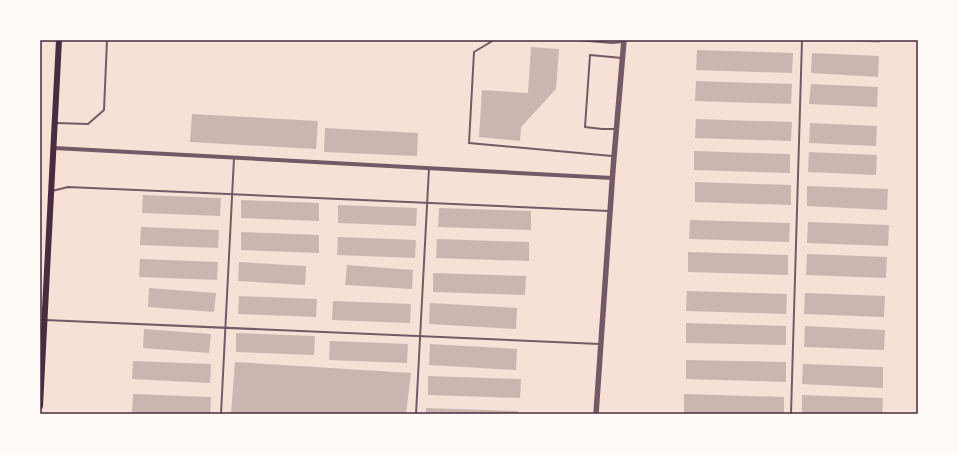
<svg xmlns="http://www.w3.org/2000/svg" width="958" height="454" font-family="Roboto,sans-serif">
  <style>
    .building { fill: #ccb4b1 }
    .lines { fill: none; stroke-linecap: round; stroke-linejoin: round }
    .service { stroke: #755966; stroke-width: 2 }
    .minor { stroke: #755966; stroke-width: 4 }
    .tertiary { stroke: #755966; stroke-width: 5.5 }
    .secondary { stroke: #4a2c40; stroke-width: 6 }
    .neatline { fill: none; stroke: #4a2c40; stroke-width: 1.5 }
  </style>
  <rect width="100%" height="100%" fill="#f7e1d7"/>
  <!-- building -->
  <g class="building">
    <polygon points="853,40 880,40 880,43 853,41"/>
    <polygon points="531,47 559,49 556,89 521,127 520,141 479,137 482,90 528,93"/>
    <polygon points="697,50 793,53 792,73 696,70"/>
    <polygon points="812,53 879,56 878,77 811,73"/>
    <polygon points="696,81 792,84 791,104 695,101"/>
    <polygon points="811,84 878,87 877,107 809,104"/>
    <polygon points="192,114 318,121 316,149 190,142"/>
    <polygon points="696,119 792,122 791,141 695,138"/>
    <polygon points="810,123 877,126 876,146 809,143"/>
    <polygon points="325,128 418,133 417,156 324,152"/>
    <polygon points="694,151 790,154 790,173 694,170"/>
    <polygon points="809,152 877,155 876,175 808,172"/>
    <polygon points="695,182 791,185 791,205 695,202"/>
    <polygon points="807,186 888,189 887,210 807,206"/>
    <polygon points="143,195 221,198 220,216 142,213"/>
    <polygon points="241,200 319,203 319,221 241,218"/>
    <polygon points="338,205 417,208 416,226 338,223"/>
    <polygon points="439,208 531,211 531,230 438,227"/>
    <polygon points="690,220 790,223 789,242 689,239"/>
    <polygon points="808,222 889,225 888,246 807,243"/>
    <polygon points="141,227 219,230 218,248 140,245"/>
    <polygon points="241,232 319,235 319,253 241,250"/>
    <polygon points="338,237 416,240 415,258 337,255"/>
    <polygon points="437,239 529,242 529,261 436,258"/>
    <polygon points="688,252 788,255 788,275 688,272"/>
    <polygon points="807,254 887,257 886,278 806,275"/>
    <polygon points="140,259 218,262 217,280 139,277"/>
    <polygon points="239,262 306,266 305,285 238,281"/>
    <polygon points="347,265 413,270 412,289 345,285"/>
    <polygon points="433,273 526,276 525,295 433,292"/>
    <polygon points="149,288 216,293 214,312 148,307"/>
    <polygon points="687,291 787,294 786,314 686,311"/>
    <polygon points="805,293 885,296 884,317 804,314"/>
    <polygon points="239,296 317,299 316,317 238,314"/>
    <polygon points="333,301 411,304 410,323 332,320"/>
    <polygon points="430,303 517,308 516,329 429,324"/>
    <polygon points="686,323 786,326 786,345 686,343"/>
    <polygon points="805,326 885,330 884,350 804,347"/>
    <polygon points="144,329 211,334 209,353 143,348"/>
    <polygon points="236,333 315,336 314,355 236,352"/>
    <polygon points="330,341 408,344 407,363 329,360"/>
    <polygon points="430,344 517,349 516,370 429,365"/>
    <polygon points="686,360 786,362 786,382 686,379"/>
    <polygon points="133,361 211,364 210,383 132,379"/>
    <polygon points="235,362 411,373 406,414 231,414"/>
    <polygon points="803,364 883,367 883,388 802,384"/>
    <polygon points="428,376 521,379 520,398 428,395"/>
    <polygon points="133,394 211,397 210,414 132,413"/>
    <polygon points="684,394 784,397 784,414 684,413"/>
    <polygon points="802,395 883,398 882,414 802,414"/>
    <polygon points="426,408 518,411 518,414 426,414"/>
  </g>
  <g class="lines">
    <!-- service -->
    <g class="service">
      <polyline points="494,40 474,52 469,143 612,156"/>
      <polyline points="577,40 612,43 623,42"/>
      <polyline points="56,123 88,124 104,110 107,40"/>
      <polyline points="616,129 602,129 585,127 590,55 622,58"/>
      <polyline points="52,191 68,187 609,211"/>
      <polyline points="45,320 600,344"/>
      <polyline points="221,414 234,158"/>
      <polyline points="416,414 429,168"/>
      <polyline points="791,414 802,40"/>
    </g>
    <!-- minor -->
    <polyline class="minor" points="54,148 612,178"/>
    <!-- tertiary -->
    <polyline class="tertiary" points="596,414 613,169 624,40"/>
    <!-- secondary -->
    <polyline class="secondary" points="40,406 59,40"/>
  </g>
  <!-- border -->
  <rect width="958" height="454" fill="none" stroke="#fffaf5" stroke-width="82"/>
  <rect x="41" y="41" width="876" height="372" class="neatline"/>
</svg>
